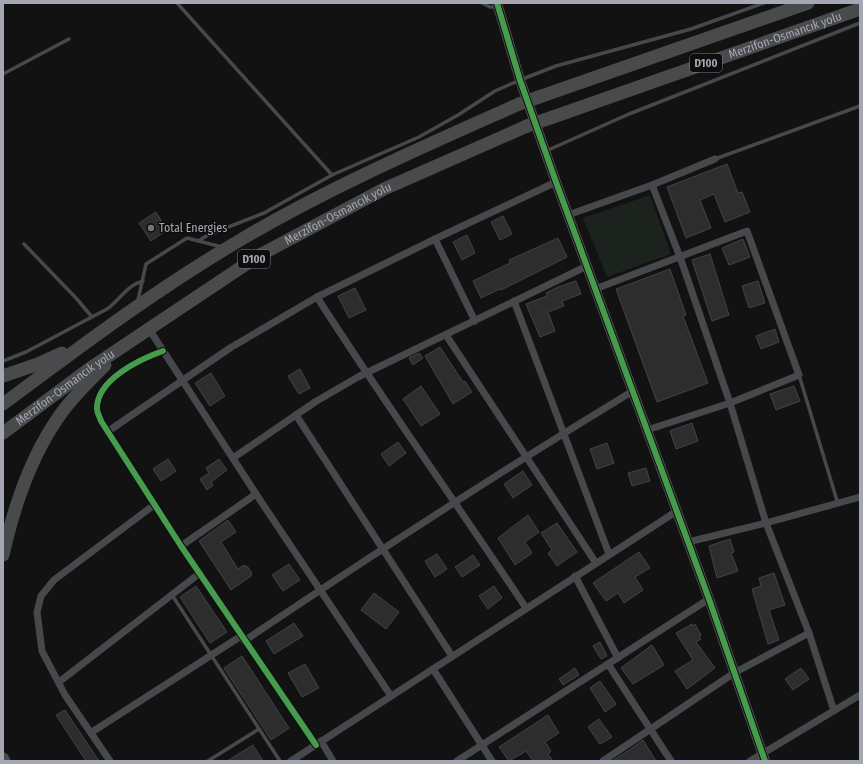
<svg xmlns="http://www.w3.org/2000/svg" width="863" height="764" font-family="'Fira Sans Condensed',sans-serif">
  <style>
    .green { fill: #1c221d }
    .building { fill: #2d2d2e; stroke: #424346 }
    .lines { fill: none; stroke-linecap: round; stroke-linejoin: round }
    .lane { stroke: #47484b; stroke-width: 3.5 }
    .street { stroke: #47484b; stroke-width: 7 }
    .secondary { stroke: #4b4c4f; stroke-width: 10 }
    .highway { stroke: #494a4c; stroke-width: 13 }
    .highway-bridge { stroke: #494a4c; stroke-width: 13 }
    .cycleway-casing { stroke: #0d0d0e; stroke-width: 8 }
    .cycleway { stroke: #469c4c; stroke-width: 6 }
    .poi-dot { fill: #71747a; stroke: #0d0d0e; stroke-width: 1.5 }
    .labels { text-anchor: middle; stroke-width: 3; stroke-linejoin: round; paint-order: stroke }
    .shield { fill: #0d0d0e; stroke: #777a81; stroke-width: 1 }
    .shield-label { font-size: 11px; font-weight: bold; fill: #a4a8b2 }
    .street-label { font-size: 12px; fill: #a4a8b2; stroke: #0d0d0e }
    .poi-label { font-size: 12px; fill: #a4a8b2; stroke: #0d0d0e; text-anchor: start }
  </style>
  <rect width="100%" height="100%" fill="#121213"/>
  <!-- green -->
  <polygon class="green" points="650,195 671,254 607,277 583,218"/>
  <!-- building -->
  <g class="building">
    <polygon points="727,164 738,193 742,192 750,212 725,222 714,194 700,200 711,228 686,238 667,187"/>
    <polygon points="156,212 167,230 151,241 139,223"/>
    <polygon points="503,216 512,234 500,240 491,222"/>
    <polygon points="467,235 475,253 462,260 453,242"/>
    <polygon points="558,238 567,257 501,290 500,289 481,298 473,281 510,263 509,260"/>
    <polygon points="743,239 750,257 729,265 722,248"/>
    <polygon points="710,254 729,315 712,321 692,260"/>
    <polygon points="670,269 686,315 683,316 708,383 657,402 616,289"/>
    <polygon points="576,281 581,294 562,301 564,306 548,312 555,331 540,337 526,304 547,296 546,293 558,287"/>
    <polygon points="758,281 765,303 749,308 742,286"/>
    <polygon points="355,288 366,310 349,318 338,296"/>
    <polygon points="775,329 779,342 761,349 756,336"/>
    <polygon points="440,347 463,382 465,381 472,392 453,404 425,356"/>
    <polygon points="419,353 423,358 413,365 409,358"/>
    <polygon points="300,369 310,388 299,394 288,376"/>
    <polygon points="211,373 225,396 210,406 195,383"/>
    <polygon points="421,386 440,414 421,426 403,399"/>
    <polygon points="794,386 800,401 776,410 770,394"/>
    <polygon points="692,423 698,441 676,449 670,431"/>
    <polygon points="398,442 406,453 389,466 381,454"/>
    <polygon points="607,443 614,463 597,469 590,449"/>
    <polygon points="168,459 176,471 161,481 153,469"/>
    <polygon points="219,459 227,470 211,482 213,485 207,490 200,479 209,473 206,468"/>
    <polygon points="646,468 650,481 632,486 628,473"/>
    <polygon points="523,471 532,485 513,498 504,484"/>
    <polygon points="528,515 539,532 525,542 532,553 515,565 498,538"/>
    <polygon points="228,520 236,532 221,542 238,569 244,565 246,567 247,566 252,573 251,576 231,590 199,541"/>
    <polygon points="557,523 577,552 557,566 548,553 552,550 541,533"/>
    <polygon points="730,539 734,552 731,553 738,571 717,578 709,546"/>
    <polygon points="639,552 650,568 635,577 643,590 624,603 618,593 606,601 593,583"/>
    <polygon points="437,554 447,569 435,577 425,561"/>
    <polygon points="473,555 480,565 462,577 455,567"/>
    <polygon points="289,564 300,580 283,591 272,575"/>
    <polygon points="774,573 785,605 769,610 779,640 768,644 752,589 761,586 759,578"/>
    <polygon points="196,586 227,632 210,643 180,597"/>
    <polygon points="494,586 502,598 488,609 479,596"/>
    <polygon points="374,593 399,612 386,629 361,610"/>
    <polygon points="294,623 303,636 274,654 266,641"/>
    <polygon points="692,624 693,626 695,624 701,635 699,636 701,639 696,642 715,668 687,689 675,671 693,660 676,633"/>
    <polygon points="600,642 607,656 601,659 593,646"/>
    <polygon points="652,645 664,665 633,684 621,668"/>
    <polygon points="242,656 289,728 271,740 224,668"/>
    <polygon points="305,664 319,688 302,697 288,673"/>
    <polygon points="575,668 579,675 563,685 559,679"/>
    <polygon points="801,668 809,679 793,690 785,679"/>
    <polygon points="600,681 616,704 605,712 590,688"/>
    <polygon points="65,710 99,761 86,761 56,715"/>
    <polygon points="548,715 559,733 545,742 551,751 548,754 553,761 533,761 526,751 509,761 499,747"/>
    <polygon points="599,719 612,737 600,744 588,727"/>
    <polygon points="643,740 656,761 612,761 629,750"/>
    <polygon points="253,745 263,761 227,761"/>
  </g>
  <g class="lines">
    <!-- lane -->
    <g class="lane">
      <polyline points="177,3 332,175"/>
      <polyline points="482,3 490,7 497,7"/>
      <polyline points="3,74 69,39"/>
      <polyline points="546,151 629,114 860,23"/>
      <polyline points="715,159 860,106"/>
      <polyline points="198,241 208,235 264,213 332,175 419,137 458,115 495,91 520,80 556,66 691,29 764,3"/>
      <polyline points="24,244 76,298 92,317"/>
      <polyline points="138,300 146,264 187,238 222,247"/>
      <path d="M3 361 26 352 107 309C120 300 127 285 143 281"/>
      <polyline points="799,375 838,504"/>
      <polyline points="172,595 280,761"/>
      <polyline points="208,761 259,729"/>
    </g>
    <!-- street -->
    <g class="street">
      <polyline points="652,185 680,257 730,403 766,523 809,633 834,711"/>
      <polyline points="568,215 652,185 715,159"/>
      <polyline points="595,289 747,231 799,375 730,403 647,430"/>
      <path d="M317 297C384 402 457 504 526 608"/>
      <polyline points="514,301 609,554"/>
      <polyline points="475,321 435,239 556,182"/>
      <polyline points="149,329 256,494 391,696"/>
      <polyline points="446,335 596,563"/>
      <path d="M163 351C140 359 96 380 97 409 97 413 100 417 101 421L181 546 316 745"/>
      <polyline points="296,415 452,656"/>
      <polyline points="107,432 230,348 317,297 435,239"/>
      <polyline points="233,458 315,402 358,377 587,266"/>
      <polyline points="688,542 766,523 860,497"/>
      <polyline points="181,546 256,494"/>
      <polyline points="575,576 618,658"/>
      <path d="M244 641C372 555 501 471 633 391"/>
      <polyline points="608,664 671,761"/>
      <polyline points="433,669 492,761"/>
      <polyline points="59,682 200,573"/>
      <polyline points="92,732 241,636"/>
      <polyline points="321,741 333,761"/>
      <polyline points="110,761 65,695 42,651 37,612 41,596 54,580 154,505"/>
      <polyline points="291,761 677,511"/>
      <polyline points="457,761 709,599"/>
      <polyline points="603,761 734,673 809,633"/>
      <polyline points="750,761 860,695"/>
    </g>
    <!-- secondary -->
    <polyline class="secondary" points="497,3 520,80 556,182 709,599 765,761"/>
    <!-- highway -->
    <g class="highway">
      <polyline points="539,97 808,3"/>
      <path id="s1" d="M553 117 860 9"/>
      <polyline points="3,376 38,364 62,353"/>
      <path d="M3 404C81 346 158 288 242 239 330 187 425 146 519 104"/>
      <path id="s2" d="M3 433 89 369 258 256 384 189 527 126"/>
      <path d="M3 555C14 506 30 457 60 415 73 396 90 381 105 365"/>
      <polyline points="3,759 4,761"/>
    </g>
    <!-- highway-bridge -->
    <g class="highway-bridge">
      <polyline points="519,104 539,97"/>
      <polyline points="527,126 553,117"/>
    </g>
    <defs>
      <g id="cycleway">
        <polyline points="497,3 520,80 556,182 709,599 765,761"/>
        <path d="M163 351C140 359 96 380 97 409 97 413 100 417 101 421L181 546 316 745"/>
      </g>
    </defs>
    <!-- cycleway casing -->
    <use href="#cycleway" class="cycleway-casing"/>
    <!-- cycleway -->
    <use href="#cycleway" class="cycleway"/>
  </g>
  <!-- markers -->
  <circle class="poi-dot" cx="151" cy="228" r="4"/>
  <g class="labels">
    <!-- shield labels -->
    <g class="shield">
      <rect x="690" y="54" width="32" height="18" rx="3"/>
      <rect x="238" y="250" width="32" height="18" rx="3"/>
    </g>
    <g class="shield-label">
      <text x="706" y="67">D100</text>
      <text x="254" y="263">D100</text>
    </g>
    <!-- street labels -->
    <g class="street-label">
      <text dy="4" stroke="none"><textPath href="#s1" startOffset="246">Merzifon-Osmancık yolu</textPath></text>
      <text dy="4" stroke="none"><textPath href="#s2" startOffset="401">Merzifon-Osmancık yolu</textPath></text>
      <text dy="4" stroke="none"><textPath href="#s2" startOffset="77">Merzifon-Osmancık yolu</textPath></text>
    </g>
    <!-- poi labels -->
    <g class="poi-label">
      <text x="159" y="232">Total Energies</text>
    </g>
  </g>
  <!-- border -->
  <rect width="863" height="764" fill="none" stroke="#a4a8b2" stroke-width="8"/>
</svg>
